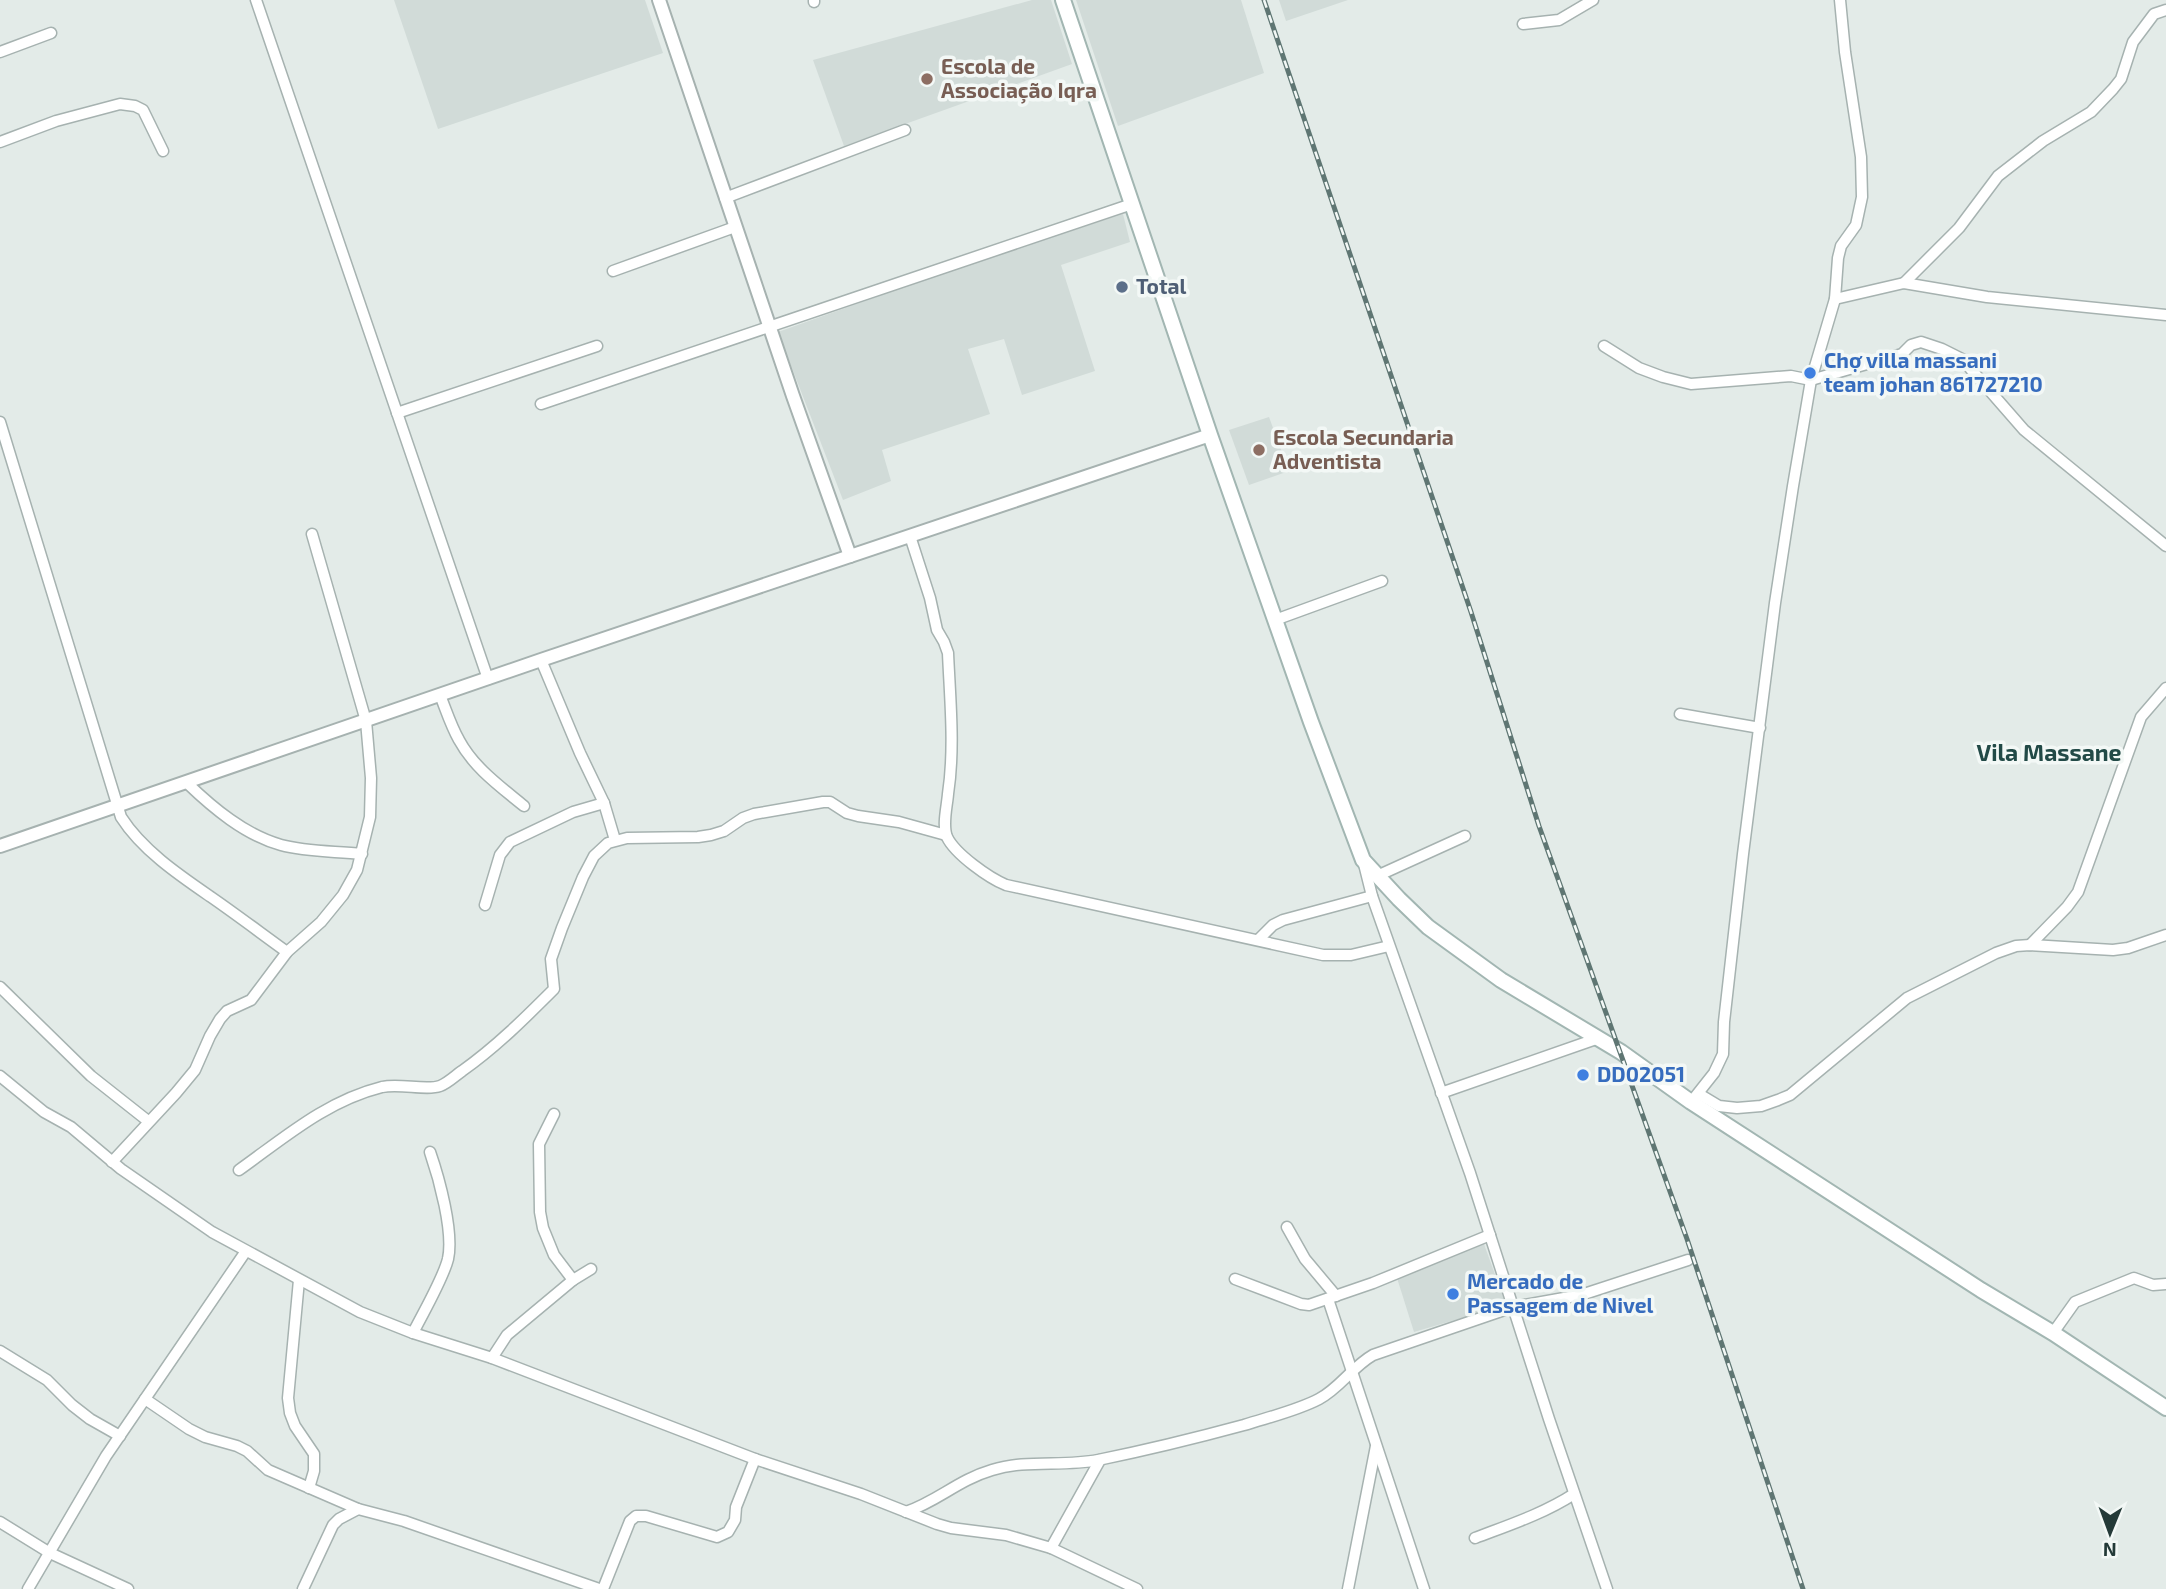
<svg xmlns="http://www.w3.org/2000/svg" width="2166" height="1589" font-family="'Exo 2',sans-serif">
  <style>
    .built { fill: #d1dbd8 }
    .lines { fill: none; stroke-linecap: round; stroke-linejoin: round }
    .minor-casing { stroke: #a6b2b0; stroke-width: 13 }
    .tertiary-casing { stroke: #a6b2b0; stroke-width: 16 }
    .secondary-casing { stroke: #a2b6b2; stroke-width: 18 }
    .minor { stroke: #fff; stroke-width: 10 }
    .tertiary { stroke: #fff; stroke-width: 12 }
    .secondary { stroke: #fff; stroke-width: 14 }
    .rail-casing { stroke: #5f7673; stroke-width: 5 }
    .rail { stroke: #f3f8f6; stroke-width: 2.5; stroke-dasharray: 8; stroke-linecap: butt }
    .education-dot { fill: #8d6e63; stroke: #f3f8f6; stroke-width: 2.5 }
    .service-dot { fill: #5c6f8a; stroke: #f3f8f6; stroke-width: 2.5 }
    .shop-dot { fill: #3f7fe0; stroke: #f3f8f6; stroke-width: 2.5 }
    .labels { text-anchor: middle; stroke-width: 7; stroke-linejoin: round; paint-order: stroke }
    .education-label { font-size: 21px; font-weight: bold; fill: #785e54; stroke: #f3f8f6; text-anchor: start }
    .service-label { font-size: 21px; font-weight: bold; fill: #4e5e75; stroke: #f3f8f6; text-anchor: start }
    .shop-label { font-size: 21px; font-weight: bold; fill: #366cbe; stroke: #f3f8f6; text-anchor: start }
    .neighbourhood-label { font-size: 23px; font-weight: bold; fill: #224a47; stroke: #f3f8f6 }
  </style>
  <rect width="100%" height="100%" fill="#e3ebe8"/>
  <!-- built -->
  <g class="built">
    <polygon points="394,0 645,0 663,53 438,129"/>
    <polygon points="1032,0 1051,0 1072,64 844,146 813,60"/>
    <polygon points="1076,0 1241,0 1264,73 1118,126"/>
    <polygon points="1279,0 1348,0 1286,21"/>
    <polygon points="1123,214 1130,242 1061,265 1095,371 1022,395 1004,339 968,349 990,414 882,450 891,481 843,500 778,332 952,270"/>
    <polygon points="1269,417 1289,471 1249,485 1229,430"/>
    <polygon points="1484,1244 1506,1305 1414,1332 1397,1278"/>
  </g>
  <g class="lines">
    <defs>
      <g id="minor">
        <polyline points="256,0 488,679"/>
        <polyline points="814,0 814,2"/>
        <polyline points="1523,24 1559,20 1593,0"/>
        <polyline points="0,52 51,33"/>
        <polyline points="0,142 56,121 120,104 135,106 143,110 163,151"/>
        <polyline points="725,198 905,130"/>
        <polyline points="613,271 735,227"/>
        <polyline points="1904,283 1959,228 1998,176 2043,141 2091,112 2113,89 2121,79 2133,42 2154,14 2166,10"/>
        <polyline points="1835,299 1904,283 1987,297 2166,315"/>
        <polyline points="1604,346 1639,368 1663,377 1691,384 1791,376 1811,380 1902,354 1911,345 1921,342 1942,349 1962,359 2024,430 2166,546"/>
        <polyline points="541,404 1132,204"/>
        <polyline points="397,413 597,346"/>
        <path d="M0 422 121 817C142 850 179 875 211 897 237 915 262 934 287 952"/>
        <path d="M910 536 930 598 937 630 944 642 948 653C950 699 955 748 948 794 947 807 942 825 947 837 955 854 989 878 1006 885L1323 955H1351L1389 946"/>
        <polyline points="1275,620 1382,581"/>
        <polyline points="541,660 580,753 604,803 615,840"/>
        <path d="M440 695C446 710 451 726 459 740 474 768 501 787 524 806"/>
        <polyline points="1680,714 1760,728"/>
        <path d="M187 783C213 808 245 835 281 845 307 852 335 851 362 854"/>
        <polyline points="1363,860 1372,896 1470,1173 1549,1419 1607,1589"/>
        <polyline points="1377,876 1465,836"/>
        <polyline points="485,905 500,855 510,842 573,812 604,803"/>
        <polyline points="1258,940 1273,925 1283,920 1372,896"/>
        <polyline points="2030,945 2067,907 2078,892 2141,717 2166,688"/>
        <polyline points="0,987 91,1076 148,1121"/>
        <polyline points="0,1076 44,1112 71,1127 121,1169 212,1232 360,1312 413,1333 492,1358 755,1459 861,1494 937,1524 951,1528 1006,1535 1051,1548 1137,1589"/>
        <polyline points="1441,1093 1596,1039"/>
        <polyline points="1699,1094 1719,1106 1737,1108 1761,1106 1778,1100 1790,1095 1907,998 1996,953 2016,946 2030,945 2113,950 2128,948 2166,935"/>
        <polyline points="1691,1102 1714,1073 1723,1054 1724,1022 1743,854 1775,603 1793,486 1811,380 1835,299 1838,258 1841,246 1856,225 1862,197 1861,157 1845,52 1840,0"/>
        <polyline points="554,1114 539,1144 540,1212 543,1228 554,1255 573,1280"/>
        <polyline points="112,1162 176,1093 195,1070 210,1036 220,1019 227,1011 251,1000 287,952 321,922 343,895 357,870 370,817 371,778 366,721 312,534"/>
        <path d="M239 1170C284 1138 326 1101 382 1087 400 1083 426 1091 440 1086 448 1083 456 1075 462 1071 496 1047 525 1018 554 989L551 959 562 928 583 877 594 856 608 843 627 838 698 837 711 835 724 831 743 818 754 814 823 802H830L847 813 858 816 899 822 946 835"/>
        <polyline points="1287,1227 1305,1259 1336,1296"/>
        <polyline points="1235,1279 1301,1304 1309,1305 1373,1283 1490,1235"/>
        <polyline points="299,1280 288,1398 290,1413 295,1426 314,1454 314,1471 309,1488"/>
        <polyline points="1328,1299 1424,1589"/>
        <path d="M413 1333C423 1313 443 1279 448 1259 454 1232 439 1178 430 1152"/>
        <polyline points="2053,1333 2075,1302 2134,1278 2153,1285 2166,1284"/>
        <polyline points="0,1351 47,1380 72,1405 90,1419 120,1436"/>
        <polyline points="492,1358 507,1335 573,1280 591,1269"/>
        <polyline points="145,1399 189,1429 205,1437 237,1446 247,1451 268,1470 358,1509 404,1521 599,1589"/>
        <path d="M906 1512C938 1501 958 1480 992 1470 1027 1459 1063 1467 1098 1460 1147 1450 1196 1438 1244 1425 1269 1417 1296 1411 1319 1399 1340 1388 1352 1367 1373 1355L1513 1307 1581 1295 1688 1260"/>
        <polyline points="0,1522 50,1553 128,1589"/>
        <path d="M1475 1538C1509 1525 1543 1514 1574 1494"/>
        <polyline points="1051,1548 1100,1460"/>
        <polyline points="28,1589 106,1456 246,1251"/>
        <polyline points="303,1589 333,1525 339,1519 358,1509"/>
        <polyline points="603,1589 630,1521 636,1516 646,1516 717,1537 728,1532 735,1520 736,1507 755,1459"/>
        <polyline points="1348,1589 1376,1446"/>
      </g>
      <g id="tertiary">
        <polyline points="659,0 793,396 850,556"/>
        <polyline points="0,846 541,660 1210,435"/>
      </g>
      <polyline id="secondary" points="1063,0 1210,435 1311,722 1363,860 1399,899 1428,927 1501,980 1621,1052 1691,1102 1981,1290 2053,1333 2166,1408"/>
    </defs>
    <!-- minor casing -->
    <use href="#minor" class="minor-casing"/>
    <!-- tertiary casing -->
    <use href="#tertiary" class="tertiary-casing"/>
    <!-- secondary casing -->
    <use href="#secondary" class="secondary-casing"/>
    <!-- minor -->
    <use href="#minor" class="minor"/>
    <!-- tertiary -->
    <use href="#tertiary" class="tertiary"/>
    <!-- secondary -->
    <use href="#secondary" class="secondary"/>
    <defs>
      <polyline id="rail" points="1264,0 1471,612 1539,826 1687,1239 1803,1589"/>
    </defs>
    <!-- rail casing -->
    <use href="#rail" class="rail-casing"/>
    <!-- rail -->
    <use href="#rail" class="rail"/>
  </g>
  <!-- markers -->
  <g class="education-dot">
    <circle cx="927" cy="79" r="7"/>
    <circle cx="1259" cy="450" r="7"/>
  </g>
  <circle class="service-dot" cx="1122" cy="287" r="7"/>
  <g class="shop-dot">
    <circle cx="1810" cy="373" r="7"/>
    <circle cx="1583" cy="1075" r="7"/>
    <circle cx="1453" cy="1294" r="7"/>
  </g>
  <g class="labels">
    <!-- education labels -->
    <g class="education-label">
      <text x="941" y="74">Escola de<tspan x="941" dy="24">Associação Iqra</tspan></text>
      <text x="1273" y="445">Escola Secundaria<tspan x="1273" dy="24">Adventista</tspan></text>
    </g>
    <!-- service labels -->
    <g class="service-label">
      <text x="1136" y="294">Total</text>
    </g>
    <!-- shop labels -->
    <g class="shop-label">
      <text x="1824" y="368">Chợ villa massani<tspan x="1824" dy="24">team johan 861727210</tspan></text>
      <text x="1597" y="1082">DD02051</text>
      <text x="1467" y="1289">Mercado de<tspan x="1467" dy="24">Passagem de Nivel</tspan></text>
    </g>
    <!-- neighbourhood labels -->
    <g class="neighbourhood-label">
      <text x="2049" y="761">Vila Massane</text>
    </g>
  </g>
  <!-- north arrow -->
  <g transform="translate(2110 1533) rotate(181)" stroke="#f3f8f6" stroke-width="5" paint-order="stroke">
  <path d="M0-5L12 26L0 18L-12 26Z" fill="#243a38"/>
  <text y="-10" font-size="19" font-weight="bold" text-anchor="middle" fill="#243a38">N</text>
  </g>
</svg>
